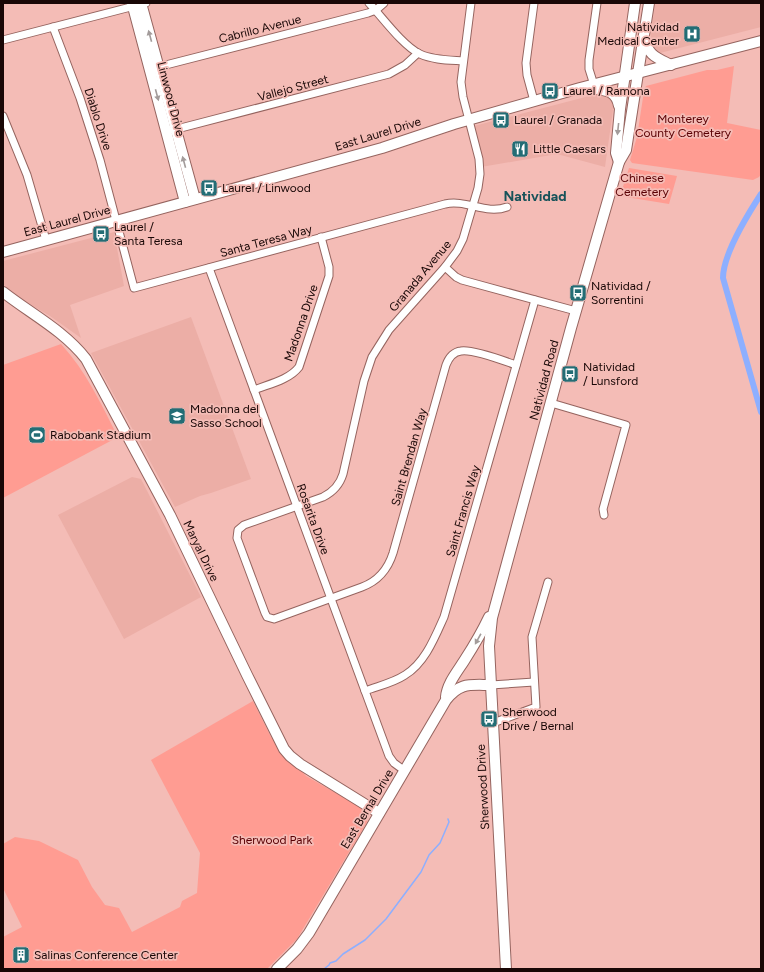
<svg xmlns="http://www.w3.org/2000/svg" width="764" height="972" font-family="Figtree,sans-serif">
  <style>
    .built { fill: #ecaea6 }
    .green { fill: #ff9c92 }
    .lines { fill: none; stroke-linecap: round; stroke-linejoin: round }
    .stream { stroke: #8dafff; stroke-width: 1.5 }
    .canal { stroke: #8dafff; stroke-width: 6 }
    .street-casing { stroke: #95645f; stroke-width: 9 }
    .secondary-casing { stroke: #95645f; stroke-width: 12 }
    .street { stroke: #fff; stroke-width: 7 }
    .secondary { stroke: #fff; stroke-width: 10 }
    .oneway { fill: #a39c9b }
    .labels { text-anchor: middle; stroke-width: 3.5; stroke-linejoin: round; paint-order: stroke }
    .poi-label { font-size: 12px; fill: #190706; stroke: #f4bcb6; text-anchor: start }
    .street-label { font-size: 12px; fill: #190706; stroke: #f4bcb6 }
    .park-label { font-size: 12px; fill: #590004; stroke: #f4bcb6 }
    .quarter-label { font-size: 14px; font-weight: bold; fill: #175259; stroke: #f4bcb6 }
  </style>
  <rect width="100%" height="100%" fill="#f4bcb6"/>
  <!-- built -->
  <g class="built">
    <polygon points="655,3 761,3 761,27 660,53 655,51 650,41"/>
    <polygon points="616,89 605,167 557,154 481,167 474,126"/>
    <polygon points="114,232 124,286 70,305 81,338 50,316 16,296 3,284 3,261"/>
    <polygon points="191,317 251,479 211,493 200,496 175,507 91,353"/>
    <polygon points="132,477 141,479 201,597 124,639 58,515"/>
  </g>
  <!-- green -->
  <g class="green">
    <polygon points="734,66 727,123 761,130 761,174 759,177 753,180 632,163 630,160 637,137 644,91 646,86 707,70 717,70"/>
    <polygon points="629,168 677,176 669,204 620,196"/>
    <path d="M61 344C86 371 101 404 118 437L3 498V365Z"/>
    <polygon points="253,701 271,737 306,776 364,809 368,815 367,822 297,939 267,969 3,969 3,937 22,927 3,888 3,844 15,837 39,841 78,860 92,887 105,905 119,908 132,932 180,907 182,901 197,893 200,853 151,760"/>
  </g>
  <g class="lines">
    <!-- stream -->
    <polyline class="stream" points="324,969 329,965 330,963 336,961 343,954 365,940 386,919 421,872 429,855 440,843 449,822 448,819"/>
    <!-- canal -->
    <path class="canal" d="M761 194C748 214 723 255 723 278L761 412"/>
    <defs>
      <g id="street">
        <path d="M369 3C382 17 403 46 420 54 433 60 449 60 463 61"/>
        <path d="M471 3 461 82 463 97 479 159 480 174 478 188 463 239 457 251 445 267 389 330 372 357 364 381 343 474C340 484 333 492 323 497L244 525 238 530 237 538 265 613 267 617 274 619 362 587C378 581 388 569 393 553L446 365C449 357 453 352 461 351 471 349 505 361 516 365"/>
        <polyline points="534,3 526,63 527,75 534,101"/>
        <path d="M53 27 80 98 100 160 134 288 445 204C466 199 486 215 507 207"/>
        <polyline points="3,40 146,3"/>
        <polyline points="154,68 368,13 376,10 384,3"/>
        <polyline points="594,85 589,69 589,60 597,3"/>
        <polyline points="3,116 27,175 46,240"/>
        <polyline points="173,130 389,74 405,65 418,53"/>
        <polyline points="445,267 456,277 462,280 576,311"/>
        <polyline points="209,268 389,756 394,763 405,771"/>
        <path d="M254 390C269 384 289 380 299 367L329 276V267L321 237"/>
        <polyline points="551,403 626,425 603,509 604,515"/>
        <polyline points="491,685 534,682"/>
        <path d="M365 691C378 686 393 683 405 675 425 663 435 637 444 617L535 300"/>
        <polyline points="493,723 536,707 532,637 548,582"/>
      </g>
      <g id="secondary">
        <polyline points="132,3 185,202"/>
        <polyline points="141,3 195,199"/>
        <path d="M644 38C649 56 655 57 671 65"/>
        <path d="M589 88C603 90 616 89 619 106"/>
        <polyline points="619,162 616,153 620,109 635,3"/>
        <polyline points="3,252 382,148 454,124 580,88 761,41"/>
        <path d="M3 292C31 314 63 330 86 359L170 515 247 675 284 749 290 756 300 764 379 813"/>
        <path d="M446 697C447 684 457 672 464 661 473 647 482 632 489 617"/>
        <path d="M277 969 297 949 309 933 446 700C460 682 470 685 491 685"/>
        <polyline points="506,969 491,685 489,646 492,618 571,328 619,162 626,150 649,3"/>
      </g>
    </defs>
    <!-- street casing -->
    <use href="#street" class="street-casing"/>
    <!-- secondary casing -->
    <use href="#secondary" class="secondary-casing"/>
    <!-- street -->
    <use href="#street" class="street"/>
    <!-- secondary -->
    <use href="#secondary" class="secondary"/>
  </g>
  <!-- one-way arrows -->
  <defs><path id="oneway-solid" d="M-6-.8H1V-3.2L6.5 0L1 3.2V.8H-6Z"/></defs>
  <g class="oneway">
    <use href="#oneway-solid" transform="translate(150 36) rotate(-105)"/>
    <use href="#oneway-solid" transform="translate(157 95) rotate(75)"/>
    <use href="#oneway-solid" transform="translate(618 129) rotate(96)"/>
    <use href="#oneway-solid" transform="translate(184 162) rotate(-105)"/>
    <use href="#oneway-solid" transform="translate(478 639) rotate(119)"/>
  </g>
  <!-- icons -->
  <defs>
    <symbol id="hospital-square" viewBox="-11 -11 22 22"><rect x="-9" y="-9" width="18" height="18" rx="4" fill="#236d75" stroke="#f4bcb6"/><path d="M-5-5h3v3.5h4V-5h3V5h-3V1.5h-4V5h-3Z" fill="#fff"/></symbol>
    <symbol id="bus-square" viewBox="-11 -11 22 22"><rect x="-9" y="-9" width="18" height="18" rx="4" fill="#236d75" stroke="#f4bcb6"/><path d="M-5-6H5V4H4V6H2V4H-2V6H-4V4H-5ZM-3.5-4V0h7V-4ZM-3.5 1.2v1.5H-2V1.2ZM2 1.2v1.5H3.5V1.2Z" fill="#fff"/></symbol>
    <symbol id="restaurant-square" viewBox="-11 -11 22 22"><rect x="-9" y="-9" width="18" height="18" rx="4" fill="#236d75" stroke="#f4bcb6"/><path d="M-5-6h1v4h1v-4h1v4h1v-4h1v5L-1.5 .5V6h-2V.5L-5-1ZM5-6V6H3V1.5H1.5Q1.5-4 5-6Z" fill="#fff"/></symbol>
    <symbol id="school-square" viewBox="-11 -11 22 22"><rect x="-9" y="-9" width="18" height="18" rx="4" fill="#236d75" stroke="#f4bcb6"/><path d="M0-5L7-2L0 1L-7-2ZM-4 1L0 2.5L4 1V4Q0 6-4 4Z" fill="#fff"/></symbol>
    <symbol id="stadium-square" viewBox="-11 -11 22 22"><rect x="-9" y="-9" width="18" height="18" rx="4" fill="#236d75" stroke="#f4bcb6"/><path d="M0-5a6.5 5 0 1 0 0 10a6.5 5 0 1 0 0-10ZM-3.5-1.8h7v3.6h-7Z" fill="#fff"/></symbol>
    <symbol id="building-square" viewBox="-11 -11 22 22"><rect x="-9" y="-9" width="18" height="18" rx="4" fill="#236d75" stroke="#f4bcb6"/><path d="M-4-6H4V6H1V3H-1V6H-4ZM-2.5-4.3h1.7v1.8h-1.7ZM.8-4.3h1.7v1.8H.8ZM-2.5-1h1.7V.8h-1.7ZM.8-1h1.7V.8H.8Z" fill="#fff"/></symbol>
  </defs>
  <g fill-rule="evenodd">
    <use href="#hospital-square" x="682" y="24" width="20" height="20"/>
    <use href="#bus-square" x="540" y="81" width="20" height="20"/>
    <use href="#bus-square" x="491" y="110" width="20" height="20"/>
    <use href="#restaurant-square" x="510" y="139" width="20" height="20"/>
    <use href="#bus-square" x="199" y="178" width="20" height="20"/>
    <use href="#bus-square" x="91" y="224" width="20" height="20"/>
    <use href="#bus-square" x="568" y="283" width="20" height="20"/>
    <use href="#bus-square" x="560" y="364" width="20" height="20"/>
    <use href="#school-square" x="167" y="406" width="20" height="20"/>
    <use href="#stadium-square" x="27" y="425" width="20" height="20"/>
    <use href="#bus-square" x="479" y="709" width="20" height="20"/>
    <use href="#building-square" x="11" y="945" width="20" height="20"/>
  </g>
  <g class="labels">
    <!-- poi labels -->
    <g class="poi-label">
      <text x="679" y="31" text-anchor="end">Natividad<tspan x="679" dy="14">Medical Center</tspan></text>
      <text x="563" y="95">Laurel / Ramona</text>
      <text x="514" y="124">Laurel / Granada</text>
      <text x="533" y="153">Little Caesars</text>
      <text x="222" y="192">Laurel / Linwood</text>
      <text x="114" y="231">Laurel /<tspan x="114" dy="14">Santa Teresa</tspan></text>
      <text x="591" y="290">Natividad /<tspan x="591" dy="14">Sorrentini</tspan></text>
      <text x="583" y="371">Natividad<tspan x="583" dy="14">/ Lunsford</tspan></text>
      <text x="190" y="413">Madonna del<tspan x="190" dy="14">Sasso School</tspan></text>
      <text x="50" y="439">Rabobank Stadium</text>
      <text x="502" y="716">Sherwood<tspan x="502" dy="14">Drive / Bernal</tspan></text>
      <text x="34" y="959">Salinas Conference Center</text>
    </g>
    <!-- street labels -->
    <g class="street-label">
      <text transform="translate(260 29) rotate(-14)" y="4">Cabrillo Avenue</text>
      <text transform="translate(293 88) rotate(-15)" y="4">Vallejo Street</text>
      <text transform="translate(171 99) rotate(75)" y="4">Linwood Drive</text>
      <text transform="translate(98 119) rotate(72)" y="4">Diablo Drive</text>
      <text transform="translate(378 134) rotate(-17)" y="4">East Laurel Drive</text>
      <text transform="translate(67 221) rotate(-15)" y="4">East Laurel Drive</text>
      <text transform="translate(266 241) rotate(-15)" y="4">Santa Teresa Way</text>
      <text transform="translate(420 276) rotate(-50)" y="4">Granada Avenue</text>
      <text transform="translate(301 323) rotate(-71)" y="4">Madonna Drive</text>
      <text transform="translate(544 380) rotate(-75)" y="4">Natividad Road</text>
      <text transform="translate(409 457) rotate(-74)" y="4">Saint Brendan Way</text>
      <text transform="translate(463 511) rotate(-74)" y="4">Saint Francis Way</text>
      <text transform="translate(313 519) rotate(70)" y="4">Rosarita Drive</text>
      <text transform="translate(201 551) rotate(64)" y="4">Maryal Drive</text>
      <text transform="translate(483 787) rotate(-93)" y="4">Sherwood Drive</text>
      <text transform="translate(367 809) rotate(-59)" y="4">East Bernal Drive</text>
    </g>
    <!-- park labels -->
    <g class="park-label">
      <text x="683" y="123">Monterey<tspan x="683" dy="14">County Cemetery</tspan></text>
      <text x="642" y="182">Chinese<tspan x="642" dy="14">Cemetery</tspan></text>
      <text x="272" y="844">Sherwood Park</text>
    </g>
    <!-- quarter labels -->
    <g class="quarter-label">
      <text x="535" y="201">Natividad</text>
    </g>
  </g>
  <!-- border -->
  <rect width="764" height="972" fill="none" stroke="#190706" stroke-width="8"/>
</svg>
